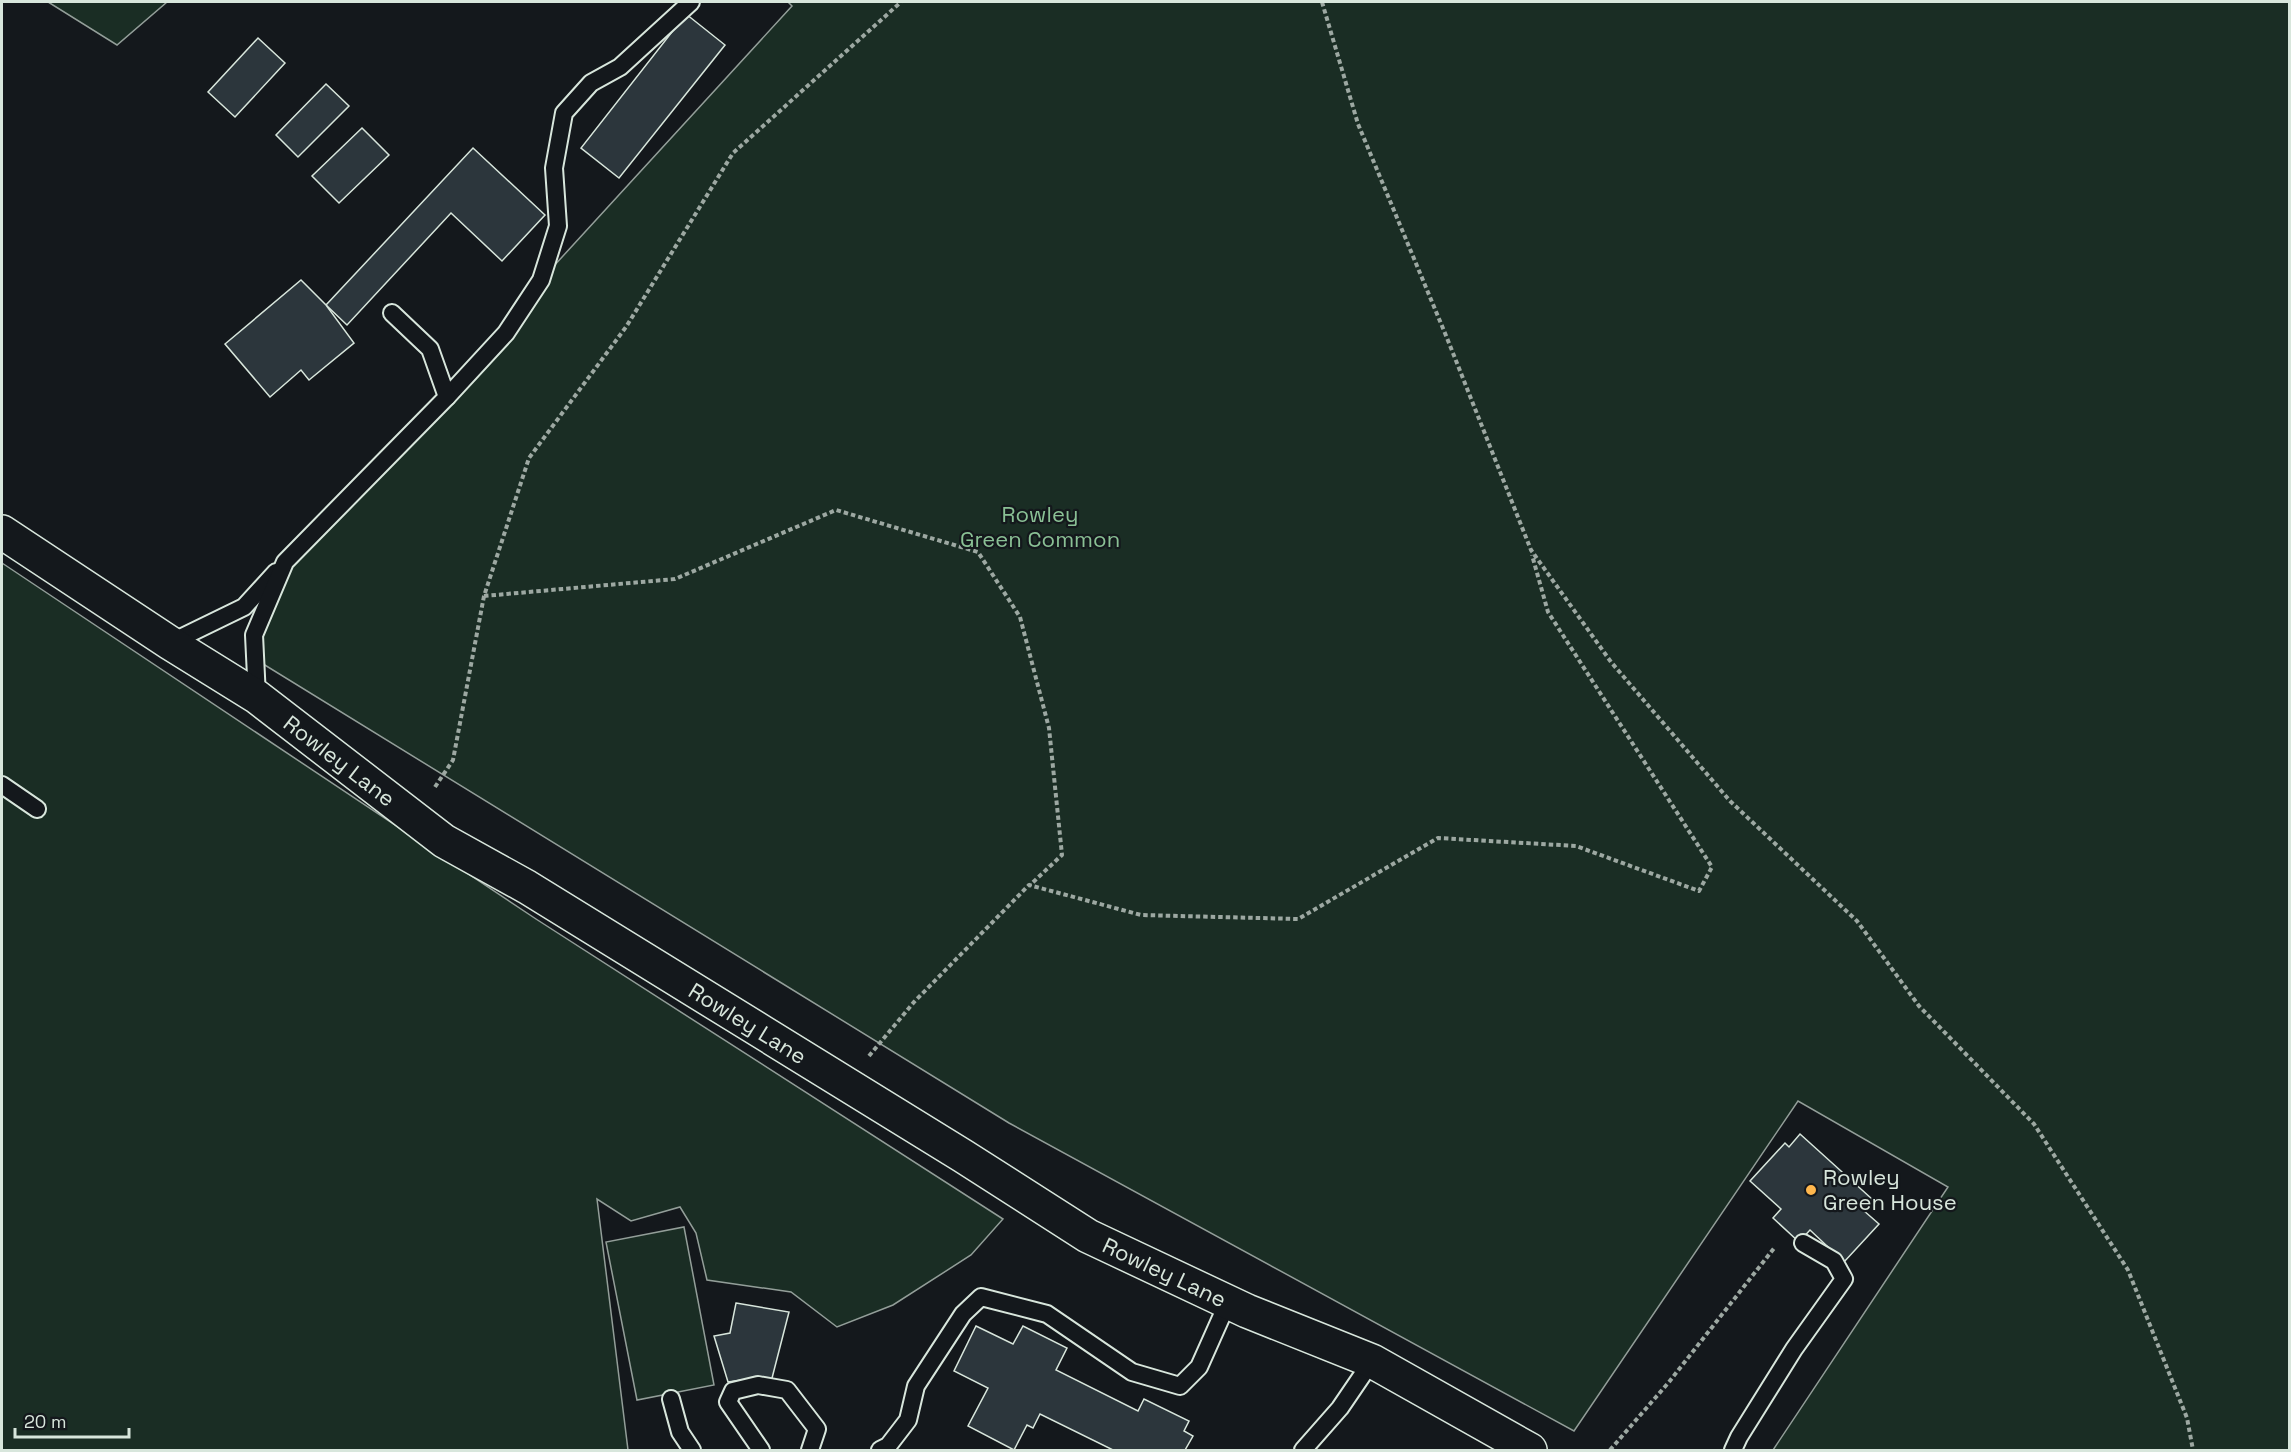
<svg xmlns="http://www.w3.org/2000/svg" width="2291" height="1452" font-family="'Space Grotesk',sans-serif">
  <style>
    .green { fill: #1a2d24; stroke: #939e99; stroke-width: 1.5 }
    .building { fill: #2c363c; stroke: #d8e6dc; stroke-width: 1.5 }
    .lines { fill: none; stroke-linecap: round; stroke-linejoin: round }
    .service-casing { stroke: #d8e6dc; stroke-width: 20 }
    .tertiary-casing { stroke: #d8e6dc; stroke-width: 36 }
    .path { stroke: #9da8a2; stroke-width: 4; stroke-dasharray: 4.5 3; stroke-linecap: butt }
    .service { stroke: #14181c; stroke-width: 16 }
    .tertiary { stroke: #14181c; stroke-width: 33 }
    .poi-dot { fill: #ffb74d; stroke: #14181c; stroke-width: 2 }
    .labels { text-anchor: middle; stroke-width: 4.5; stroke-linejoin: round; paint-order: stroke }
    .park-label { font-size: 22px; fill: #8ac095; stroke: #14181c }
    .street-label { font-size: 22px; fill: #d8e6dc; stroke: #14181c }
    .poi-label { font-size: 22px; fill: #d8e6dc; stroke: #14181c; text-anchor: start }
  </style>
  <rect width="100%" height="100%" fill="#14181c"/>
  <!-- green -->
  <g class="green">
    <polygon points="48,2 167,2 117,45"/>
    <polygon points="788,2 2289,2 2289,1450 1773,1450 1948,1187 1798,1101 1574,1431 1009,1123 255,659 254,635 287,559 449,395 541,280 792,6"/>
    <polygon points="2,563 536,919 1003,1219 971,1255 893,1305 837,1327 791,1292 707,1280 696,1233 680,1207 631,1221 597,1199 628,1450 2,1450"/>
    <polygon points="684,1227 714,1385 637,1400 606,1242"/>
  </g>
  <!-- building -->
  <g class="building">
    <polygon points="686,14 725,45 619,178 581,148"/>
    <polygon points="258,38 285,63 235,117 208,92"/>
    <polygon points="326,84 349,106 298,157 276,135"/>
    <polygon points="362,128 389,155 339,203 312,176"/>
    <polygon points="473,148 545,215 502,261 451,213 347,325 326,305"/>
    <polygon points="301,280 326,305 354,343 309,380 301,370 270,397 225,344"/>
    <polygon points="1800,1134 1872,1199 1863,1210 1879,1224 1844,1262 1810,1230 1799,1242 1773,1218 1781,1209 1750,1181 1785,1143 1789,1147"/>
    <polygon points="736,1303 789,1312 771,1382 756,1378 728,1382 714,1336 730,1333"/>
    <polygon points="976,1326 1013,1344 1023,1326 1067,1348 1056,1370 1138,1411 1144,1399 1189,1421 1184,1431 1193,1436 1185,1450 1113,1450 1040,1414 1033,1428 1027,1425 1014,1450 968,1426 988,1388 954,1371"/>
  </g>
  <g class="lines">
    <defs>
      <g id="service">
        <polyline points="447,397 506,333 541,280 558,226 554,168 564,113 591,83 620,67 691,2"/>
        <polyline points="170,643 244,607 276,572"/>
        <polyline points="257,697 254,635 285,562 447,397 430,349 392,313"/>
        <polyline points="2,785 37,809"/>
        <polyline points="671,1399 680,1432 692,1450"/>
        <polyline points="761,1450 728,1402 733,1391 758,1385 787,1390 817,1429 810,1450"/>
        <polyline points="880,1450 888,1446 908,1420 916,1386 963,1314 981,1297 1047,1314 1132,1372 1180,1386 1199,1367 1228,1302"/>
        <polyline points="1303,1450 1340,1408 1372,1361"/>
        <polyline points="1733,1450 1739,1437 1794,1349 1844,1279 1834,1261 1803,1243"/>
      </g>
      <g id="tertiary">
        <path id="s1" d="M2 532 170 643 257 697 444 841 527 887 963 1156 1088 1236 1247 1311 1372 1361 1530 1450"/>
      </g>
    </defs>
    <!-- service casing -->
    <use href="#service" class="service-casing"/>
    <!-- tertiary casing -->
    <use href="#tertiary" class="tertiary-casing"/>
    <!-- path -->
    <g class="path">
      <polyline points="1322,2 1358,124 1447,338 1531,550 1611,662 1730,801 1857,921 1919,1006 2034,1124 2128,1270 2187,1418 2193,1450"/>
      <polyline points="484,596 675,579 836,510 978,552 1020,617 1049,728 1062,855 1030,885"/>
      <polyline points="435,787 453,760 484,596 529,458 626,327 733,153 901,2"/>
      <polyline points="869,1056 914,1002 1029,885 1141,915 1298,919 1438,838 1576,846 1699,891 1712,867 1548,612 1532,555"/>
      <polyline points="1610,1450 1669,1382 1775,1247"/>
    </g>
    <!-- service -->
    <use href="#service" class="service"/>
    <!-- tertiary -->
    <use href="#tertiary" class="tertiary"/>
  </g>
  <!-- markers -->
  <circle class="poi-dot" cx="1811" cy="1190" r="6"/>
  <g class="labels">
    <!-- park labels -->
    <g class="park-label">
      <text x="1040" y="522">Rowley<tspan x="1040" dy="25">Green Common</tspan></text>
    </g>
    <!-- street labels -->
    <g class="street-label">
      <text dy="8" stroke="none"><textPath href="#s1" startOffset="408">Rowley Lane</textPath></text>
      <text dy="8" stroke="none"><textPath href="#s1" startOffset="894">Rowley Lane</textPath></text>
      <text dy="8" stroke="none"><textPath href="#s1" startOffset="1380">Rowley Lane</textPath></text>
    </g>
    <!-- poi labels -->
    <g class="poi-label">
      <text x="1823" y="1185">Rowley<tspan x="1823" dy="25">Green House</tspan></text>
    </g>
  </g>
  <!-- border -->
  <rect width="2291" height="1452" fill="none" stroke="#d8e6dc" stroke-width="6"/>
  <!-- scale -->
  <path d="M15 1428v9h114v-9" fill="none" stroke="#d8e6dc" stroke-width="3"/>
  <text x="24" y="1428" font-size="18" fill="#d8e6dc" stroke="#14181c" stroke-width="4.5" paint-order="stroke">20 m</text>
</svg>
